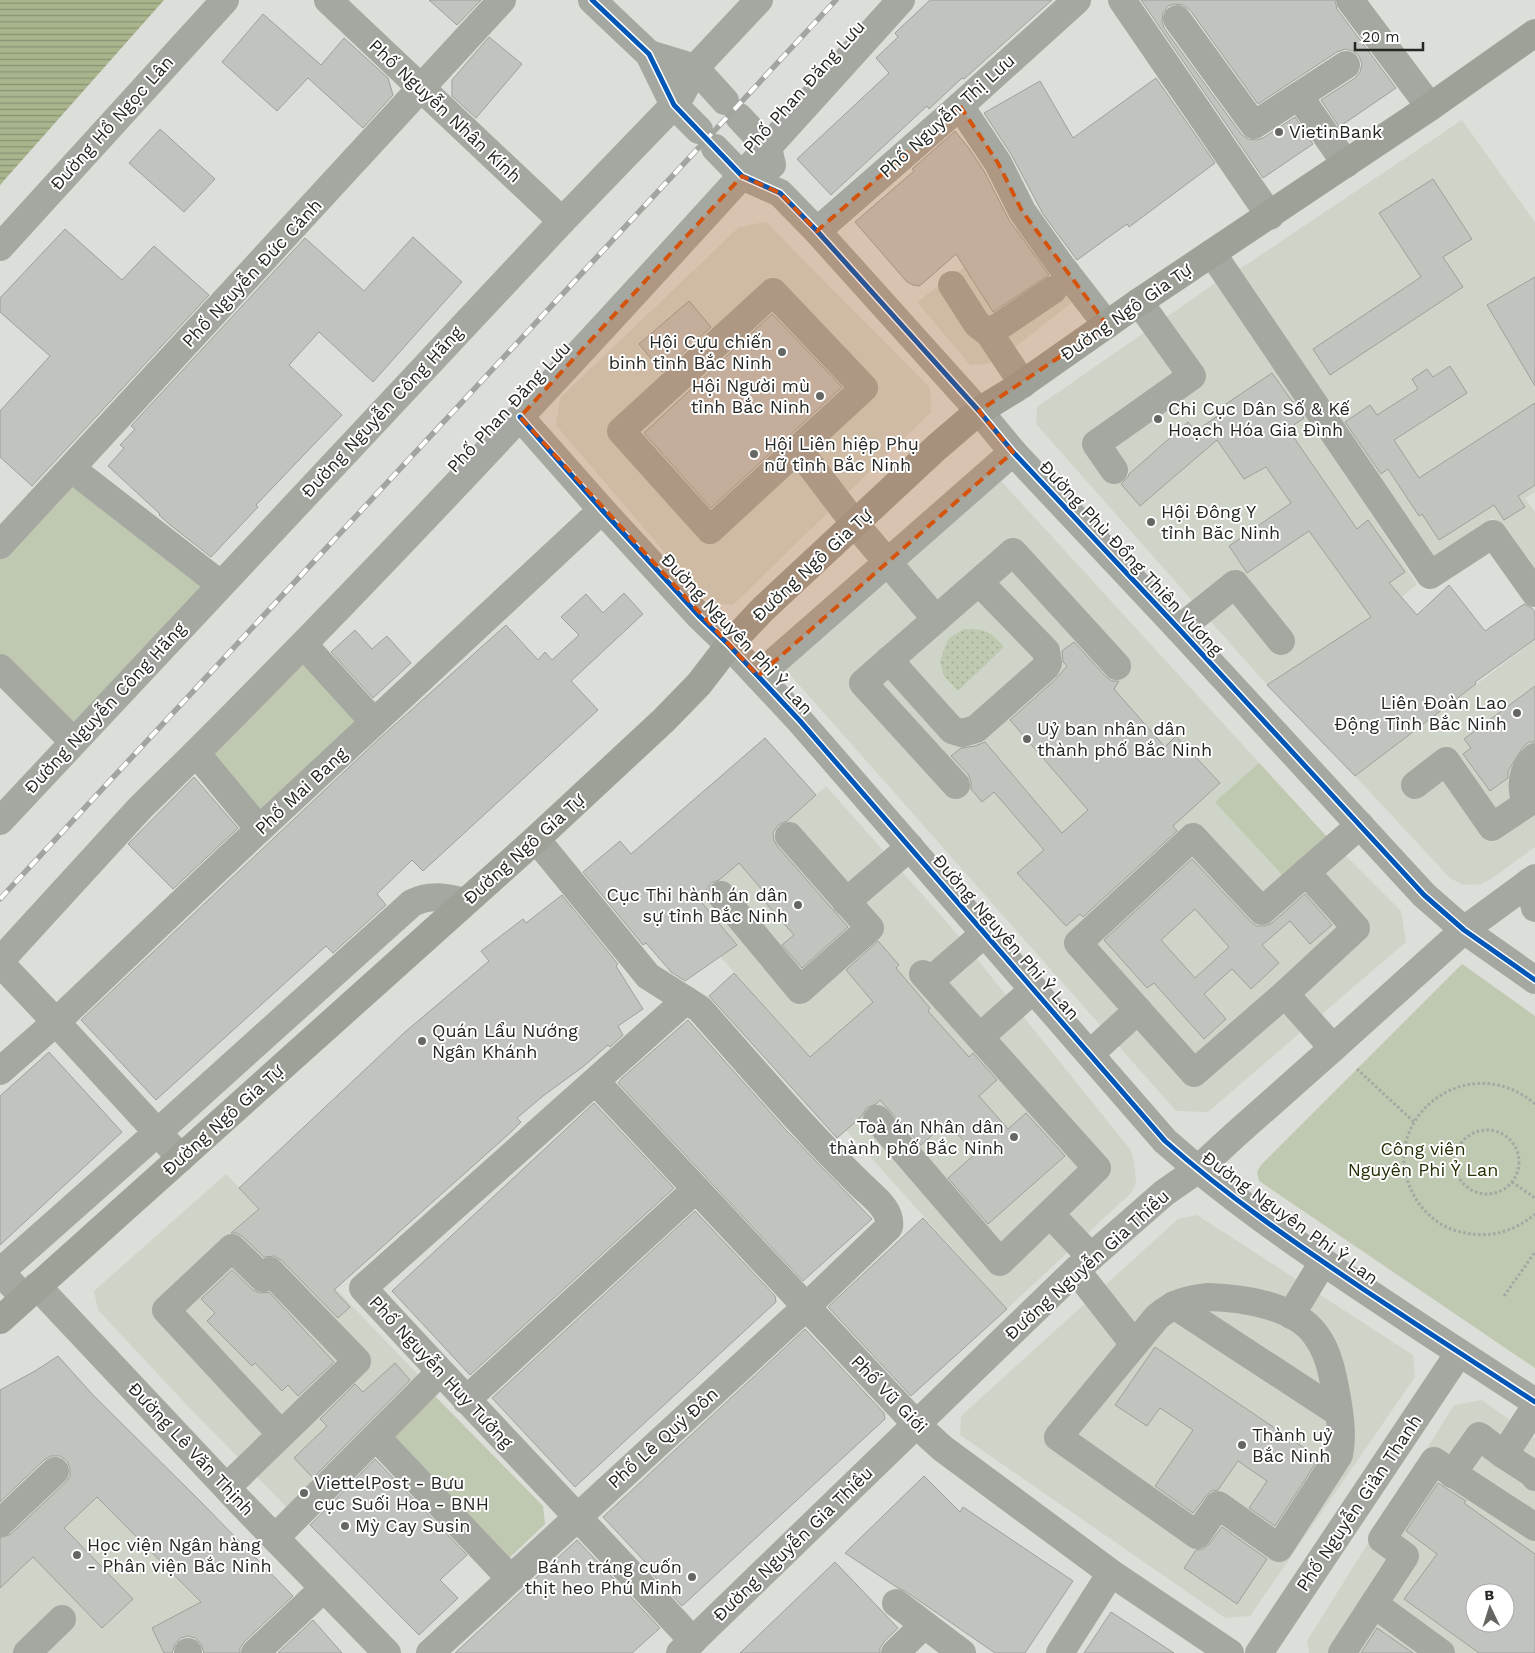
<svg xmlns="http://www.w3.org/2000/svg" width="1535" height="1653" font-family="'Work Sans',sans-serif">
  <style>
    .built { fill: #cfd4c8; fill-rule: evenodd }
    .grass { fill: url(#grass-dots) }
    .park { fill: #bfc8b0 }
    .water { fill: url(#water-rules) }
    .building { fill: #c1c3bf; stroke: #9ea09b; fill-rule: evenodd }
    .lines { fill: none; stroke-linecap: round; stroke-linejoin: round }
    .path { stroke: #a5a7a2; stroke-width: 3; stroke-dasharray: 2.5 2.5; stroke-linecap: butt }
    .minor { stroke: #a5a8a1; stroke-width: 28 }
    .major { stroke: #9ea198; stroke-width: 28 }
    .rail-casing { stroke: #a2a49f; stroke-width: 5.5 }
    .rail { stroke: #fff; stroke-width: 4; stroke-dasharray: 11; stroke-linecap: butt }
    .cycleway-casing { stroke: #fff; stroke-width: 8 }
    .cycleway { stroke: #0057b8; stroke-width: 5 }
    .marked { fill: #d4540e; fill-opacity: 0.2; stroke: #d4540e; stroke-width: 4; stroke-dasharray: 10 6; stroke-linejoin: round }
    .poi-dot { fill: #656763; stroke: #fff; stroke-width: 2 }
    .labels { text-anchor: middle; stroke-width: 4; stroke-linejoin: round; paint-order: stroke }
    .street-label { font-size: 18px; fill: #252723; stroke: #fff }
    .poi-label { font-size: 18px; fill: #252723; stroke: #fff; text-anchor: start }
    .park-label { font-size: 18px; fill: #242f04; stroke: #fff }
  </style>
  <defs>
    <pattern id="grass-dots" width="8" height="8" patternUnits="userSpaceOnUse" patternTransform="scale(1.25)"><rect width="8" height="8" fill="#bfc8b0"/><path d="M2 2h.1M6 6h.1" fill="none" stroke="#a4ac97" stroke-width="1.8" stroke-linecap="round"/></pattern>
    <pattern id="water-rules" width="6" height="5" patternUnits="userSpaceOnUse" patternTransform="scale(1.25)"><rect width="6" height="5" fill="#a8b58d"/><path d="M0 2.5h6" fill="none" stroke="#899373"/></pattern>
  </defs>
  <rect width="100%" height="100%" fill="#dcded9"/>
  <!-- built -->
  <g class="built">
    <polygon points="1462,120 1535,222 1535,492 1525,498 1535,512 1535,578 1493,518 1431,558 1234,273"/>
    <polygon points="766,222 930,388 931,412 733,605 708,603 556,425 560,398 739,227"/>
    <polygon points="1025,222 1079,297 1000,359 988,364 970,365 917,302"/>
    <polygon points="1217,282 1239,313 1417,584 1402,597 1267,685 1036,424 1037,407"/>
    <polygon points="996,478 1003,483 1329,839 1401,911 1406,942 1208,1112 1176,1111 785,669"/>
    <polygon points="1535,640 1535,847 1491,879 1481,884 1463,885 1450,878 1355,776"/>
    <polygon points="826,786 952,928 1130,1149 1134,1161 1136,1183 1132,1192 1007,1309 846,1130 863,1115 680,912 738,863"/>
    <polygon points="226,1174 426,1383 295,1516 182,1400 98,1310 94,1291"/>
    <polygon points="1197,1215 1413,1355 1415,1377 1250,1616 1225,1618 960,1435 961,1416 1178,1219"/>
    <path d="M1482 1400 1535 1438V1653H1309L1307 1641 1454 1405ZM1475 1593H1505V1623H1475Z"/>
    <polygon points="64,1463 203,1603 164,1653 0,1653 0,1513"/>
  </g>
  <!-- grass -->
  <path class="grass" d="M964 629C985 629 991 631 1004 647L958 691 944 676 940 662 945 646 949 638Z"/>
  <!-- park -->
  <g class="park">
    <polygon points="73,473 209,581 71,728 0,656 0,555"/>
    <polygon points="305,653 370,719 265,820 203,751"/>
    <polygon points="1259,763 1329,839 1286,879 1215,802"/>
    <polygon points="1462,964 1535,1016 1535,1368 1259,1181 1257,1172 1261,1165"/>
    <polygon points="428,1389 543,1506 545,1524 505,1562 382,1439"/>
  </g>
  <!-- water -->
  <polygon class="water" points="0,0 164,0 0,185"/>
  <!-- building -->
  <g class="building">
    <polygon points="429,0 481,0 457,25"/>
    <polygon points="930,0 1052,0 964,79 962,78 929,109 927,106 831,195 797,159 889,73 876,58 898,37 895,33"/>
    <polygon points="1141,0 1335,0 1337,9 1396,88 1339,127 1321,100 1355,78 1360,72 1362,64 1359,56 1353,51 1345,49 1337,52 1258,104 1190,10 1183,5 1175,4 1168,6 1163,13 1162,21 1164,28 1242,135 1248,139 1256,140 1263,138 1295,117 1313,144 1263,178"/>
    <polygon points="263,14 321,65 344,38 388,78 393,95 363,128 308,78 277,111 222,62"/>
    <polygon points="489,37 522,64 476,118 452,96 452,80"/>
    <polygon points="1156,78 1215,163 1129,227 1127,224 1077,260 1043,214 1011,154 984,113 1040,81 1073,138"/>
    <polygon points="160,129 215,179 184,212 129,163"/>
    <polygon points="955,131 968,147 984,171 1009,220 1049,275 993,312 956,254 922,284 919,286 913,285 907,282 855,222 914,171 912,169"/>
    <polygon points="1433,179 1472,239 1443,257 1463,287 1330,375 1313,349 1421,277 1379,213"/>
    <polygon points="65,229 122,280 154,246 209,295 32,486 0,457 0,411 50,356 0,312 0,298"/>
    <polygon points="413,237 462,282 373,382 319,332 289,365 342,415 256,505 258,507 211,557 169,524 159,515 160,514 108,466 124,448 120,445 135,429 131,426 305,238 364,291"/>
    <polygon points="1535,277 1535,386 1487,305"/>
    <polygon points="689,301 711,327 662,372 639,344"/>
    <polygon points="772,314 842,387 711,508 644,433"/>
    <polygon points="1450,366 1467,393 1394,440 1419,478 1535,403 1535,485 1518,496 1525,507 1504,520 1494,505 1439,540 1422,514 1419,516 1388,469 1381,474 1345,422 1370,405 1377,415 1418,389 1412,379 1427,369 1433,377"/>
    <polygon points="1272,373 1304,418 1288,429 1357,529 1368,520 1405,572 1389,583 1417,615 1449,585 1485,631 1524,604 1532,608 1535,612 1535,639 1475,682 1476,684 1355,776 1267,685 1371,617 1309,531 1247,573 1229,546 1291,503 1266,467 1244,479 1217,440 1140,506 1121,484 1128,477 1129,474 1188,422 1196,431 1226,410 1223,406"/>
    <polygon points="624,593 643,614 571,681 598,710 423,871 412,860 377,894 386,905 333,953 326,946 156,1100 81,1020 380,738 506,625 538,660 545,652 552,660 579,635 561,617 586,594 603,613"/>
    <polygon points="355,630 372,649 387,636 411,663 373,698 331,652"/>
    <polygon points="1074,642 1106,677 1112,681 1119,681 1114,689 1165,747 1176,736 1220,783 1173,826 1177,831 1083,917 1080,914 1066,926 1017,873 1044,850 994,792 982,802 971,789 971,781 968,774 951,756 961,748 975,746 985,742 1062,833 1088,810 1010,720 1056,679 1067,666 1063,662 1062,651"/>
    <polygon points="1535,686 1535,742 1529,742 1523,747 1508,771 1508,778 1490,791 1463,754 1471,748 1464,739"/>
    <polygon points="765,738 816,795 787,821 778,825 773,833 774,840 777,846 848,927 802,968 782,945 794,935 765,902 770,899 739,863 719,880 711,883 706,890 697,897 737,945 685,981 671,972 646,943 643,945 583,872 620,841 631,854"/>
    <polygon points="194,777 238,828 173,889 128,844"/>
    <path d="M1192 859 1251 922 1257 926H1265L1272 923 1305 894 1332 925 1310 944 1290 921 1262 945 1279 963 1251 989 1232 969 1204 994 1226 1019 1204 1039 1154 983 1147 988 1104 940ZM1195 909 1229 947 1195 978 1161 940Z"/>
    <polygon points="562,895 618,964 616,966 643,1009 618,1026 623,1035 610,1047 608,1045 584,1066 543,1096 517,1118 521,1122 510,1133 334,1290 350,1307 338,1318 281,1260 274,1256 264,1257 242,1236 236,1233 231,1233 259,1209 239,1188 405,1032 489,961 481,951 523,919 526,923"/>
    <polygon points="878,941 899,965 896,968 930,1008 928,1011 969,1057 973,1053 997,1080 979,1096 1008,1129 1026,1113 1065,1156 988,1224 948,1178 975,1154 947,1122 921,1145 880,1100 876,1104 866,1108 862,1116 837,1138 709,996 734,973 810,1057 873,1002 846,970"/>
    <polygon points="688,1020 787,1131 872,1219 803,1281 618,1083 622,1078"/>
    <polygon points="49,1052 122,1132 0,1245 0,1096"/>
    <polygon points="594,1103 674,1188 470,1375 392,1291"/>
    <polygon points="695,1211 775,1296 776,1302 575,1487 492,1398"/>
    <polygon points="923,1218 1007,1309 911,1396 828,1307"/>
    <polygon points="232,1270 253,1290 260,1293 269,1292 334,1362 298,1396 288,1385 282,1391 255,1363 252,1366 207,1321 215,1313 201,1299"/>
    <polygon points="805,1329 884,1413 885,1419 682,1606 644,1565 646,1563 603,1517"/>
    <polygon points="1155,1347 1319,1458 1275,1526 1249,1508 1267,1481 1238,1461 1218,1490 1211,1491 1206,1496 1193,1513 1155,1486 1193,1430 1160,1408 1147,1426 1115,1405"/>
    <polygon points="58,1356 93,1395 199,1500 293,1596 244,1642 240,1648 240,1653 204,1653 201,1644 195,1638 188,1636 181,1638 175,1644 172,1653 164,1653 152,1628 201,1602 97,1497 64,1528 133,1599 102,1628 33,1557 0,1588 0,1538 11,1534 66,1482 70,1476 70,1468 67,1461 60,1456 51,1456 44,1460 0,1502 0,1390 35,1371"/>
    <polygon points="395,1363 410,1380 313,1478 294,1458 327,1426 320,1419 355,1384 363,1392"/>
    <polygon points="375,1459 467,1555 440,1580 458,1598 419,1635 310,1525"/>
    <polygon points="924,1476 960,1512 963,1507 1073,1581 1025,1653 995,1653 905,1591 898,1588 845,1553"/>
    <path d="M1438 1483 1466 1501 1464 1503 1535 1554V1653H1479L1404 1599 1437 1554 1406 1531ZM1475 1593H1505V1623H1475Z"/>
    <polygon points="1222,1527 1267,1559 1237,1604 1184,1568 1196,1550 1203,1549 1209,1544"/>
    <polygon points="577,1540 660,1628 632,1653 455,1653"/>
    <polygon points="835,1562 898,1628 884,1642 880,1648 880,1653 740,1653"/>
    <polygon points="1111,1612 1174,1653 1084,1653"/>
    <polygon points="313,1620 342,1653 278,1653"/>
    <polygon points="1377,1628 1413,1653 1361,1653"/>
  </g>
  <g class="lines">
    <!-- path -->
    <g class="path">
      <polyline points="1357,1069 1414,1122"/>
      <path d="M1535 1104C1466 1045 1370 1124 1416 1199 1426 1215 1442 1228 1461 1232 1488 1239 1514 1232 1535 1214"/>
      <circle cx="1487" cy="1162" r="32"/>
      <polyline points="1512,1182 1535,1198"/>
      <polyline points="1504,1296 1535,1252"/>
    </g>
    <!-- minor -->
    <g class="minor">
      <polyline points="328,0 562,221"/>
      <polyline points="592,0 649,54 674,105 699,130"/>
      <polyline points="1122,0 1270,216"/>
      <polyline points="1350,0 1430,107"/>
      <polyline points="1177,19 1254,125 1346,65"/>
      <polyline points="649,54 695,68 725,101"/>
      <polyline points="1299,96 1346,164"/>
      <polyline points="960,106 998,163 1022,211 1059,263 1107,325"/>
      <polyline points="739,117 768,148 772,165"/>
      <polyline points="715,148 742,176 780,193 817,231 979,411 1013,452 1179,629 1424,895 1464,930 1535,980"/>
      <polyline points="817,231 960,106 1077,0"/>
      <polyline points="0,247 225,0"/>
      <polyline points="1212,253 1430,575 1493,534 1535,593"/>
      <polyline points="952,285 977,324 989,333"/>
      <polygon points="773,292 864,388 710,530 621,431"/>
      <polyline points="1023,384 989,333 1053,290"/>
      <path d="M520 417 602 510 700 617 729 645 800 721 1165 1141C1227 1196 1295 1243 1363 1289 1420 1327 1478 1365 1535 1402"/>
      <polyline points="798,449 855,524 936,619"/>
      <polyline points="72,469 220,584"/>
      <polyline points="1114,470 1096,444 1192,376 1139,302"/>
      <polyline points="0,545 502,0"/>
      <polyline points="1179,629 1235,584 1281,641"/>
      <polyline points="304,645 374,722"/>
      <polyline points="889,660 952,730 962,733 976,729 1046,667 1048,663 1046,651 979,582"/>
      <polyline points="0,668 73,741"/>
      <polyline points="758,676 1013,452"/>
      <polyline points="956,785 863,683 1013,552 1117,666"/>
      <polyline points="1415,785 1446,761 1492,827 1535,798"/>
      <path d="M1526 804C1520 786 1522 770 1535 757"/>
      <polyline points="0,821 562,221 674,105 681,95 695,68 759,0"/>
      <path d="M259 829 196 753C439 510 671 255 901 0"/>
      <path d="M536 839 648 976 686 1000 363 1288C472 1407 584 1522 693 1641"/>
      <polyline points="1529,882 1535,908"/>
      <polyline points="721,895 800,990 870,928 789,836"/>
      <polyline points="846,902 910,847"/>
      <polyline points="0,961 140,808 196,753"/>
      <polyline points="0,963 56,1022 181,1158"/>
      <polyline points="930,981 985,933"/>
      <polyline points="1285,994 1356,928 1306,872"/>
      <polyline points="980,1037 1034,989"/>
      <polyline points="1333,1048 1285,994 1194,1073 1078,943 1193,837 1262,911 1360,825"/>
      <polyline points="1090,1054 1138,1010"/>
      <polyline points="0,1071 56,1022 237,850 602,510"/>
      <polyline points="596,1082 917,1425 942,1448 1111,1573 1230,1653"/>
      <polyline points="877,1119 1000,1262 1097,1168 923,974"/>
      <polyline points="1050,1214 1091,1257"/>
      <polyline points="1076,1270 1134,1344"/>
      <polyline points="37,1286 241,1503 387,1653"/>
      <path d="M24 1297 0 1272 158 1132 412 903C430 894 446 897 464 902"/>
      <path d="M1209 1297C1242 1298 1293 1305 1315 1334 1329 1352 1333 1376 1337 1398 1340 1417 1343 1437 1339 1455L1279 1548 1218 1505 1197 1535 1058 1437 1157 1317C1174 1303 1187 1299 1209 1297Z"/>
      <polyline points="1174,1305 1339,1413"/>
      <polyline points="1291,1315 1323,1262"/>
      <polyline points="466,1400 696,1189"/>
      <polyline points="1535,1407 1504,1455 1535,1475 1535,1477"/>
      <polyline points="376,1437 510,1578"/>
      <polyline points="1452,1474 1479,1436 1504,1455"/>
      <polyline points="227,1487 357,1361 270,1271 263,1278 232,1248 166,1310 281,1434"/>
      <polyline points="0,1523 55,1471"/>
      <polyline points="275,1538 440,1372"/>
      <polyline points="896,1603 962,1653"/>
      <polyline points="1374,1604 1441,1653"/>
      <polyline points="188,1652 188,1653"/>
      <polyline points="27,1653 62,1619"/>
      <polyline points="255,1653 324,1588"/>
      <path d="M430 1653 806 1307 889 1227C892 1209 871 1195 860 1184 804 1129 752 1068 700 1009L686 1000"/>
      <polyline points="680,1653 1076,1270 1164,1193 1197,1170 1235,1135 1333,1048 1464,930 1535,878"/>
      <polyline points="895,1653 924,1625"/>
      <polyline points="1060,1653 1111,1573"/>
      <polyline points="1259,1653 1459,1353"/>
      <polyline points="1342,1653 1405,1556 1382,1539 1434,1461 1535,1527"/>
    </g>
    <!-- major -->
    <polyline class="major" points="0,1320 536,839 664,720 699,684 729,645 763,609 937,447 979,411 1015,389 1139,302 1430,107 1535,33"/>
    <defs>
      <polyline id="rail" points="0,899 836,0"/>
    </defs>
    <!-- rail casing -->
    <use href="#rail" class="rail-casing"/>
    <!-- rail -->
    <use href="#rail" class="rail"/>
    <defs>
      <g id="cycleway">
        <polyline points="592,0 649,54 674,105 742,176 780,193 817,231 979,411 1013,452 1179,629 1424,895 1464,930 1535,980"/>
        <path d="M520 417 602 510 700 617 729 645 800 721 1165 1141C1227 1196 1295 1243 1363 1289 1420 1327 1478 1365 1535 1402"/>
      </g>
    </defs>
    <!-- cycleway casing -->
    <use href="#cycleway" class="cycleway-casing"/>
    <!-- cycleway -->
    <use href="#cycleway" class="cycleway"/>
  </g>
  <!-- marked area -->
  <path class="marked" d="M960 106 998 163 1022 211 1107 325 979 411 1013 452 758 676 520 417 742 176 780 193 817 231Z"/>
  <!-- markers -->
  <g class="poi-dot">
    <circle cx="1279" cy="132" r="5"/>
    <circle cx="782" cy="352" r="5"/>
    <circle cx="820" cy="396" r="5"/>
    <circle cx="1158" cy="419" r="5"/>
    <circle cx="754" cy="454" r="5"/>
    <circle cx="1151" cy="522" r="5"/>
    <circle cx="1517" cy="713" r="5"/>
    <circle cx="1027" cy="739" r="5"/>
    <circle cx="798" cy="905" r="5"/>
    <circle cx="422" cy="1041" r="5"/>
    <circle cx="1014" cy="1137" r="5"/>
    <circle cx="1242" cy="1445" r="5"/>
    <circle cx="304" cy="1493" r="5"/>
    <circle cx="345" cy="1526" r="5"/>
    <circle cx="77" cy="1555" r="5"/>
    <circle cx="692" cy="1577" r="5"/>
  </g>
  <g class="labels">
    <!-- street labels -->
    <g class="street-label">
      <text transform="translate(804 87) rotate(-48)" y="6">Phố Phan Đăng Lưu</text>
      <text transform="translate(445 111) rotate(43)" y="6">Phố Nguyễn Nhân Kính</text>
      <text transform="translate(947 116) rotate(-42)" y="6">Phố Nguyễn Thị Lưu</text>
      <text transform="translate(112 123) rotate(-48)" y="6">Đường Hồ Ngọc Lân</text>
      <text transform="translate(252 273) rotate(-47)" y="6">Phố Nguyễn Đức Cảnh</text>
      <text transform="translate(1126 312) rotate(-35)" y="6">Đường Ngô Gia Tự</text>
      <text transform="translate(509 407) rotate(-47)" y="6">Phố Phan Đăng Lưu</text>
      <text transform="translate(382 412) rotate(-47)" y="6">Đường Nguyễn Công Hãng</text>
      <text transform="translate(1131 558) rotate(47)" y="6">Đường Phù Đổng Thiên Vương</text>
      <text transform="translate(812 565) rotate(-43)" y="6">Đường Ngô Gia Tự</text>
      <text transform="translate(737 634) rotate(47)" y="6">Đường Nguyên Phi Ỷ Lan</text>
      <text transform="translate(105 708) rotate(-47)" y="6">Đường Nguyễn Công Hãng</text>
      <text transform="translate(301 791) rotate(-43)" y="6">Phố Mai Bang</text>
      <text transform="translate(524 849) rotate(-42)" y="6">Đường Ngô Gia Tự</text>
      <text transform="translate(1006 937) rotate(49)" y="6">Đường Nguyên Phi Ỷ Lan</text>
      <text transform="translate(223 1120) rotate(-42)" y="6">Đường Ngô Gia Tự</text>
      <text transform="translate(1290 1218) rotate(36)" y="6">Đường Nguyên Phi Ỷ Lan</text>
      <text transform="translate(1087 1265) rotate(-42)" y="6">Đường Nguyễn Gia Thiều</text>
      <text transform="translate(441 1372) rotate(47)" y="6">Phố Nguyễn Huy Tưởng</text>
      <text transform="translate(889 1394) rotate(46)" y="6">Phố Vũ Giới</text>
      <text transform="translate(663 1438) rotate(-42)" y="6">Phố Lê Quý Đôn</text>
      <text transform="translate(191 1449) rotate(47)" y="6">Đường Lê Văn Thịnh</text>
      <text transform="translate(1359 1503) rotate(-56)" y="6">Phố Nguyễn Giản Thanh</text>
      <text transform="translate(793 1544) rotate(-44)" y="6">Đường Nguyễn Gia Thiều</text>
    </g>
    <!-- poi labels -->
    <g class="poi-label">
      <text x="1289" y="138">VietinBank</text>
      <text x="772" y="348" text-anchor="end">Hội Cựu chiến<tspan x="772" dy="21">binh tỉnh Bắc Ninh</tspan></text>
      <text x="810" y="392" text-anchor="end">Hội Người mù<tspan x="810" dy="21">tỉnh Bắc Ninh</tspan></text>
      <text x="1168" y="415">Chi Cục Dân Số &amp; Kế<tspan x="1168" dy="21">Hoạch Hóa Gia Đình</tspan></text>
      <text x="764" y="450">Hội Liên hiệp Phụ<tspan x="764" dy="21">nữ tỉnh Bắc Ninh</tspan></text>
      <text x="1161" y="518">Hội Đông Y<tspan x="1161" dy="21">tỉnh Băc Ninh</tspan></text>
      <text x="1507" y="709" text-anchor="end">Liên Đoàn Lao<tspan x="1507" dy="21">Động Tỉnh Bắc Ninh</tspan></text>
      <text x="1037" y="735">Uỷ ban nhân dân<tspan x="1037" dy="21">thành phố Bắc Ninh</tspan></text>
      <text x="788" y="901" text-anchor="end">Cục Thi hành án dân<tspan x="788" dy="21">sự tỉnh Bắc Ninh</tspan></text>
      <text x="432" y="1037">Quán Lẩu Nướng<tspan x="432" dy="21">Ngân Khánh</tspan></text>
      <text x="1004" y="1133" text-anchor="end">Toà án Nhân dân<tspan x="1004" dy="21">thành phố Bắc Ninh</tspan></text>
      <text x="1252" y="1441">Thành uỷ<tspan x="1252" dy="21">Bắc Ninh</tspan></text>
      <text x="314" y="1489">ViettelPost - Bưu<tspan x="314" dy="21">cục Suối Hoa - BNH</tspan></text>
      <text x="355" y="1532">Mỳ Cay Susin</text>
      <text x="87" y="1551">Học viện Ngân hàng<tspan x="87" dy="21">- Phân viện Bắc Ninh</tspan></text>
      <text x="682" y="1573" text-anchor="end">Bánh tráng cuốn<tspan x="682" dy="21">thịt heo Phú Minh</tspan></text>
    </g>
    <!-- park labels -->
    <g class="park-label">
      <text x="1423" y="1155">Công viên<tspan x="1423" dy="21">Nguyên Phi Ỷ Lan</tspan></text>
    </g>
  </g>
  <!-- north arrow -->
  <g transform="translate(1490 1608) rotate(356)"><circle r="24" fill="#ffffff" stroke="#a8a9a7"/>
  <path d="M0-4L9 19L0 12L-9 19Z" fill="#656763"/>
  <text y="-8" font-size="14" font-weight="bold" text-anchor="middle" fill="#252723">B</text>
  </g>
  <!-- scale -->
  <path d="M1355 42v8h68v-8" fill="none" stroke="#252723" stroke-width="2.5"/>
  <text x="1362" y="42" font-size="15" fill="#252723" stroke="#ffffff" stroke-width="4" paint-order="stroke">20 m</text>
</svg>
